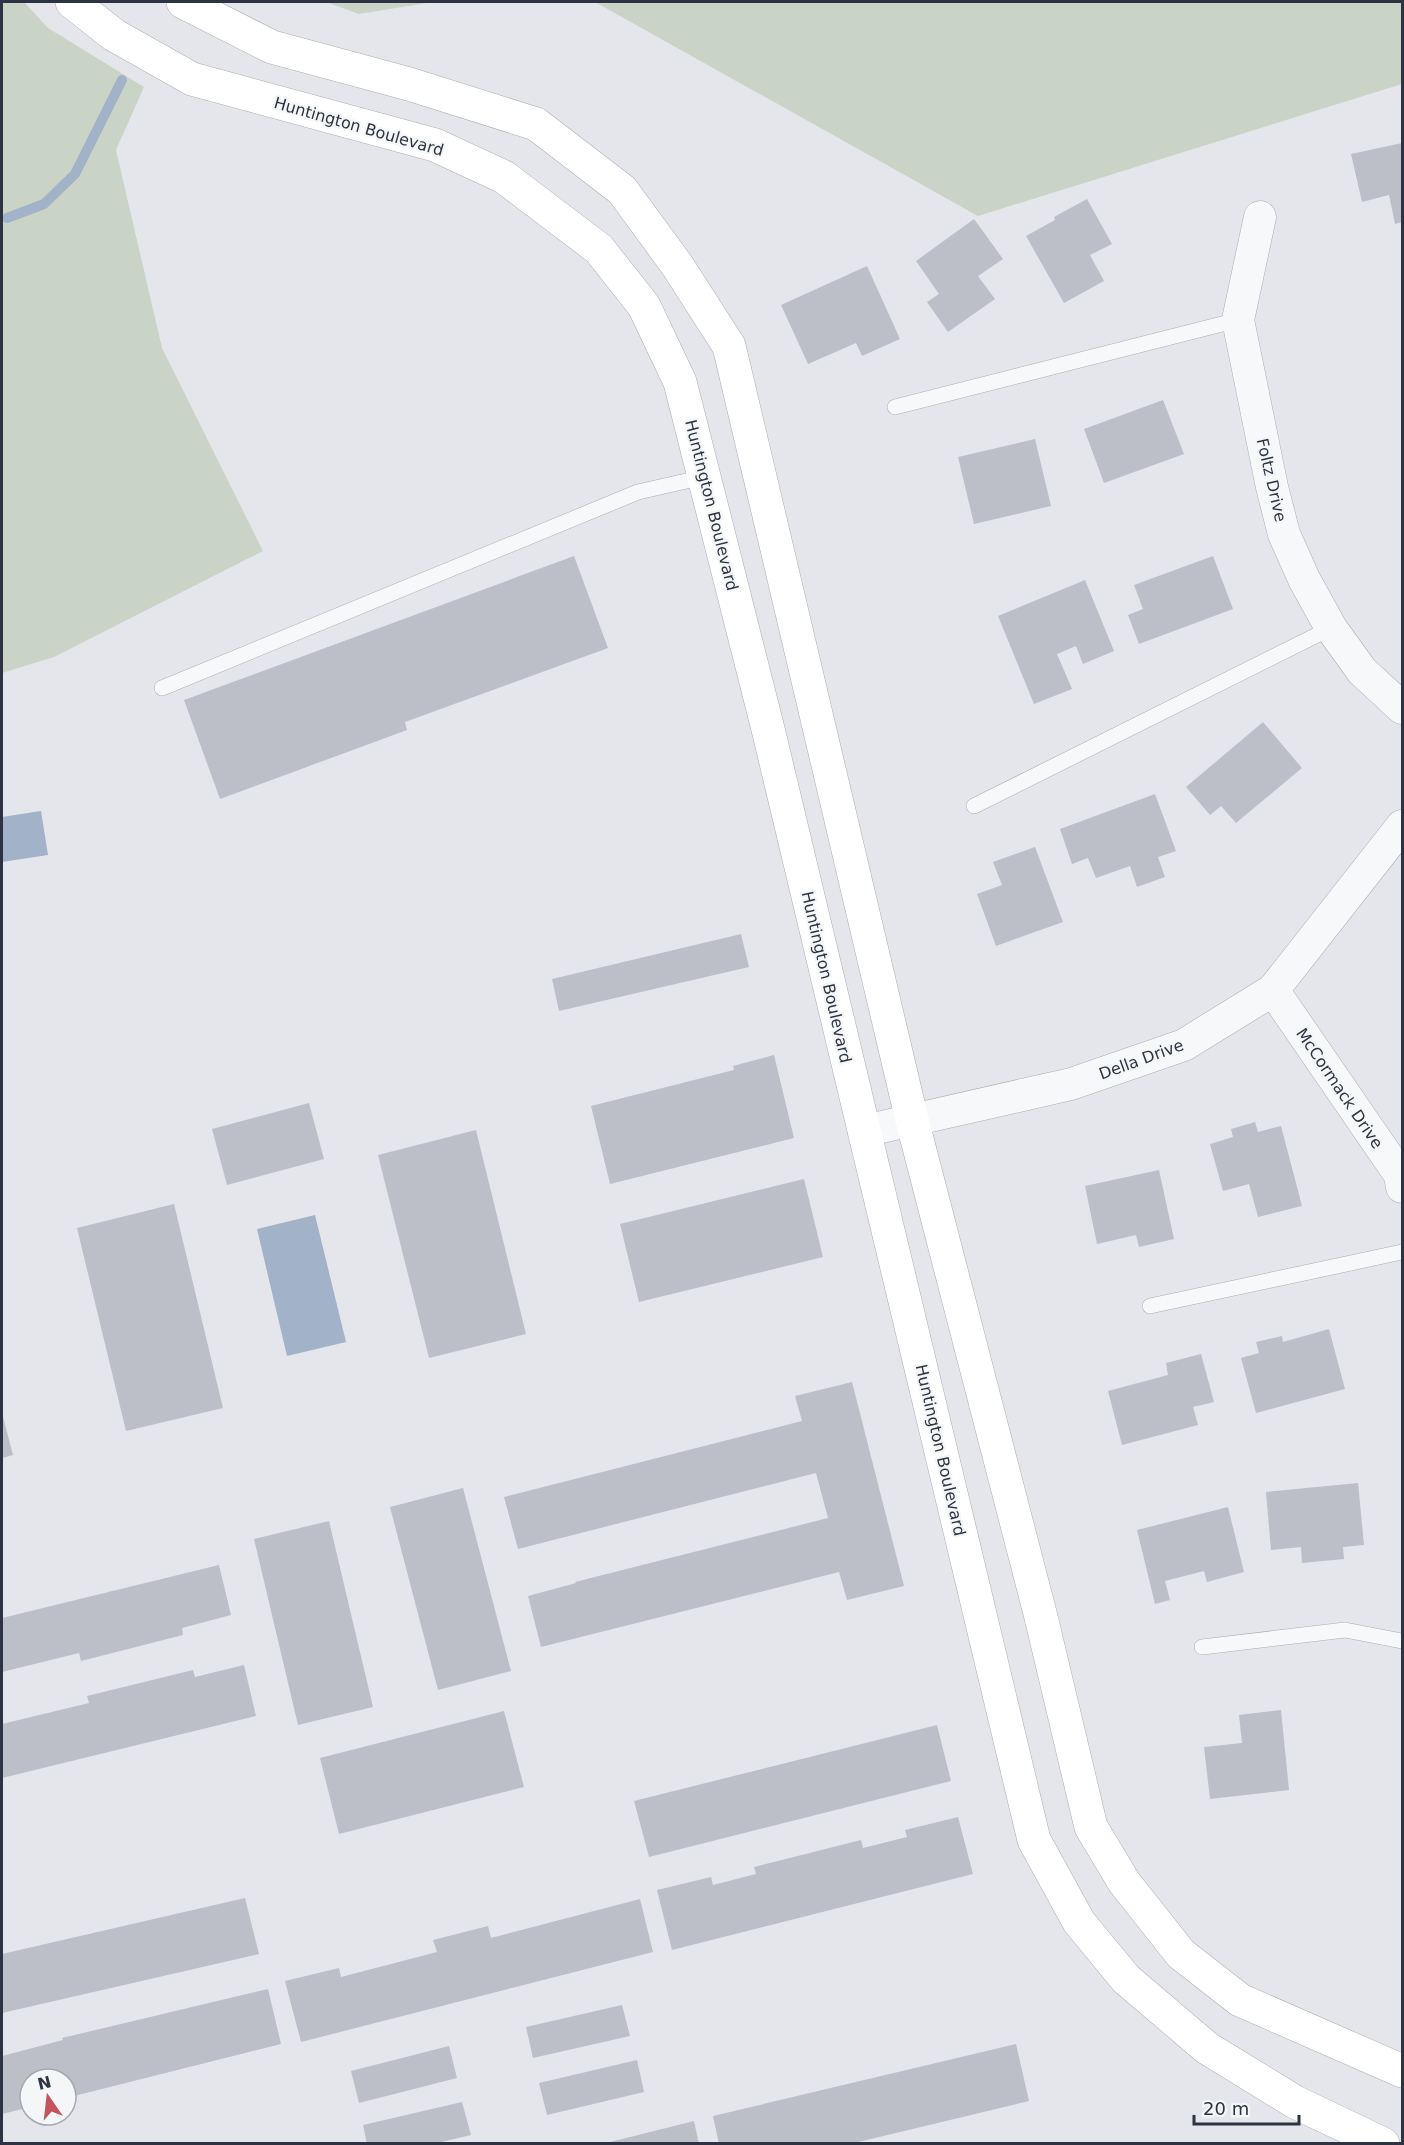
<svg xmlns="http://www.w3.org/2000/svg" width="1404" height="2145" font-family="'DejaVu Sans',sans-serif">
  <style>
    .green { fill: #c9d4c6 }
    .water { fill: #a2b2c8 }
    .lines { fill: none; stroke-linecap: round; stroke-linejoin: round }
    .stream { stroke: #a2b2c8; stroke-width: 10 }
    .building { fill: #bcbfc8 }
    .lane-casing { stroke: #a9adb5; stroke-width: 16 }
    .street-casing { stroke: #a9adb5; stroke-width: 33 }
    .secondary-casing { stroke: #a9adb5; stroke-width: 34 }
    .lane { stroke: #f7f8fa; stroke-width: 15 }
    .street { stroke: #f7f8fa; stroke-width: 32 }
    .secondary { stroke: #fff; stroke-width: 33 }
    .labels { text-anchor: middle; stroke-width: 4.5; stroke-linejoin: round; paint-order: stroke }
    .street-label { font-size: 16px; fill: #2d3342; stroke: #f4f6f8 }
  </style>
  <rect width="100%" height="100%" fill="#e4e6eb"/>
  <!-- green -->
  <g class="green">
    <polygon points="2,2 24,2 48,28 144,87 116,150 162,348 263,551 54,657 2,673"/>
    <polygon points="326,2 433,2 359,14"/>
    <polygon points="595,2 1402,2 1402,84 978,216"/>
  </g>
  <!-- water -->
  <g class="water">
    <polygon points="41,811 48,855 2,862 2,817"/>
    <polygon points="315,1215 346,1342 287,1356 257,1229"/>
  </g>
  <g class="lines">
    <!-- stream -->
    <polyline class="stream" points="7,218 44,204 75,174 122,80"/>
  </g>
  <!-- building -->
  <g class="building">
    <polygon points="1402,143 1402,222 1395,224 1389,195 1362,202 1351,154"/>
    <polygon points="1087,199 1112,244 1090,255 1104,281 1064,303 1026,236 1055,220 1054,217"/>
    <polygon points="974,219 1003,259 978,276 995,299 948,332 927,302 939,294 916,261"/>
    <polygon points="867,266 900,339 862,356 856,343 808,364 781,305"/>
    <polygon points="1163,400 1184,454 1104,483 1084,429"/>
    <polygon points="1035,439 1051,506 974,524 958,457"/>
    <polygon points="574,556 608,648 405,722 407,730 220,799 184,700"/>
    <polygon points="1213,556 1233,609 1139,644 1128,615 1143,609 1134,585"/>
    <polygon points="1085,580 1114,651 1083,664 1076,646 1057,654 1072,689 1034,704 998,616"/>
    <polygon points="1263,722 1302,768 1236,823 1221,806 1210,815 1186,787"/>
    <polygon points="1155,794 1176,851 1158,857 1165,877 1137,887 1130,866 1096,878 1088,858 1072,864 1060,829"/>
    <polygon points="1035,847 1063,922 996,946 977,894 1002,885 993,862"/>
    <polygon points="741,934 749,967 559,1011 552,979"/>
    <polygon points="774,1055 794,1138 610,1184 591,1106 734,1070 733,1066"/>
    <polygon points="309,1103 324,1159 227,1185 212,1129"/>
    <polygon points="1255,1122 1258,1132 1281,1126 1302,1206 1258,1217 1249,1184 1223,1191 1210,1144 1233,1137 1231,1129"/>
    <polygon points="476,1130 526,1334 429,1358 378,1155"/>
    <polygon points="1159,1170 1174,1239 1139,1247 1136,1235 1097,1244 1085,1186"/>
    <polygon points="804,1179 823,1257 639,1302 620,1224"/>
    <polygon points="174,1204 223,1408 126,1431 77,1228"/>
    <polygon points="1329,1329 1345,1389 1256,1413 1241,1358 1259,1353 1256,1342 1282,1336 1283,1342"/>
    <polygon points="1201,1354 1214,1402 1193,1407 1198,1425 1122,1445 1108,1391 1168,1375 1166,1363"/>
    <polygon points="852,1382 904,1586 847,1600 839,1572 541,1647 528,1596 576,1583 575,1582 828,1518 816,1473 518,1549 504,1497 802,1421 795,1396"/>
    <polygon points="2,1413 13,1455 2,1458"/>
    <polygon points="1358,1483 1364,1545 1343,1547 1344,1559 1302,1563 1301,1547 1271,1550 1266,1492"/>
    <polygon points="463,1488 511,1671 438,1690 390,1507"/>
    <polygon points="1228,1507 1244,1572 1207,1582 1204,1571 1165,1581 1170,1600 1155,1604 1137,1530"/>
    <polygon points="329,1521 373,1707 298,1725 254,1539"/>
    <polygon points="219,1565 231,1615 182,1628 183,1635 81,1661 79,1653 2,1672 2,1618"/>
    <polygon points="244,1665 256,1716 2,1778 2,1724 89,1703 87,1696 193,1670 195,1677"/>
    <polygon points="1281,1710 1289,1790 1210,1799 1204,1747 1242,1743 1239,1715"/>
    <polygon points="504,1711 524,1787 339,1834 320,1758"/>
    <polygon points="937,1725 951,1781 649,1857 634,1801"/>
    <polygon points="958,1817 973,1874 672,1950 657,1890 711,1877 713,1885 756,1874 754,1867 861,1840 863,1848 907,1837 905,1830"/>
    <polygon points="245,1898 259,1954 2,2013 2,1954"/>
    <polygon points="640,1899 653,1952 301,2042 285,1981 339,1968 341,1977 437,1952 433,1940 488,1926 491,1938"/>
    <polygon points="268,1989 281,2044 66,2098 66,2079 30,2079 30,2107 2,2114 2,2056 63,2040 62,2038"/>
    <polygon points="622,2005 630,2036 533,2058 526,2027"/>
    <polygon points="1016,2044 1029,2101 850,2144 719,2144 713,2116"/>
    <polygon points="449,2046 457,2078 359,2103 351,2071"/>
    <polygon points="637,2060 644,2092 547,2115 539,2083"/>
    <polygon points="462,2102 471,2135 433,2144 367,2144 363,2125"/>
    <polygon points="694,2121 699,2144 606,2144 606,2143"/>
  </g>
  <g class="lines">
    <defs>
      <g id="lane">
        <polyline points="895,407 1238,320"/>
        <polyline points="162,688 638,492 704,477"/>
        <polyline points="974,806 1331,628"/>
        <polyline points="1150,1306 1402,1252"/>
        <polyline points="1202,1647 1345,1630 1402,1641"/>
      </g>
      <g id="street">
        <polyline points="1260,217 1238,320 1272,487 1284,534 1304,579 1331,628 1362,671 1402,708"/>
        <polyline points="1273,990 1400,1175 1402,1187"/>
        <polyline points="864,1131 1071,1084 1184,1045 1273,990 1402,826"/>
      </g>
      <g id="secondary">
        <polyline points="72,2 114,35 192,79 435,145 504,177 599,249 644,306 680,382 768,729 1034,1840 1079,1922 1126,1979 1207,2048 1295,2102 1383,2144"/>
        <polyline points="183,2 272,47 409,84 536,124 622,190 677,265 729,346 912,1120 1041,1617 1091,1827 1124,1882 1181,1954 1240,2000 1402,2071"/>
      </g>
    </defs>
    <!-- lane casing -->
    <use href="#lane" class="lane-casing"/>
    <!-- street casing -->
    <use href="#street" class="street-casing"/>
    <!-- secondary casing -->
    <use href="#secondary" class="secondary-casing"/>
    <!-- lane -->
    <use href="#lane" class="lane"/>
    <!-- street -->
    <use href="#street" class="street"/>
    <!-- secondary -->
    <use href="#secondary" class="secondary"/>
  </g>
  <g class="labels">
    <!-- street labels -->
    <g class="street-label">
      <text transform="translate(359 126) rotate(16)" y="6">Huntington Boulevard</text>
      <text transform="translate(1272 480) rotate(77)" y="6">Foltz Drive</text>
      <text transform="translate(712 505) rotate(76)" y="6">Huntington Boulevard</text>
      <text transform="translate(827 977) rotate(77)" y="6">Huntington Boulevard</text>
      <text transform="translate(1141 1059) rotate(-20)" y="6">Della Drive</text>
      <text transform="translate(1340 1088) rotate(56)" y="6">McCormack Drive</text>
      <text transform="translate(941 1450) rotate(77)" y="6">Huntington Boulevard</text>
    </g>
  </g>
  <!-- border -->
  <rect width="1404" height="2145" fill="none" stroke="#2d3342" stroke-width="6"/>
  <!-- north arrow -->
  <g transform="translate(48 2097) rotate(346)"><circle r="28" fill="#f4f6f8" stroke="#a4a8af" stroke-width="1.5"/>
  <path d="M0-4.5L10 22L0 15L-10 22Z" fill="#c5545d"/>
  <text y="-9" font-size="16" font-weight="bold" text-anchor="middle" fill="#2d3342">N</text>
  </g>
  <!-- scale -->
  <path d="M1194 2115v9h105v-9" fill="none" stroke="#2d3342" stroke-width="3"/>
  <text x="1203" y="2115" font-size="18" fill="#2d3342" stroke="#f4f6f8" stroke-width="4.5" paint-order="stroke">20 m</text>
</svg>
